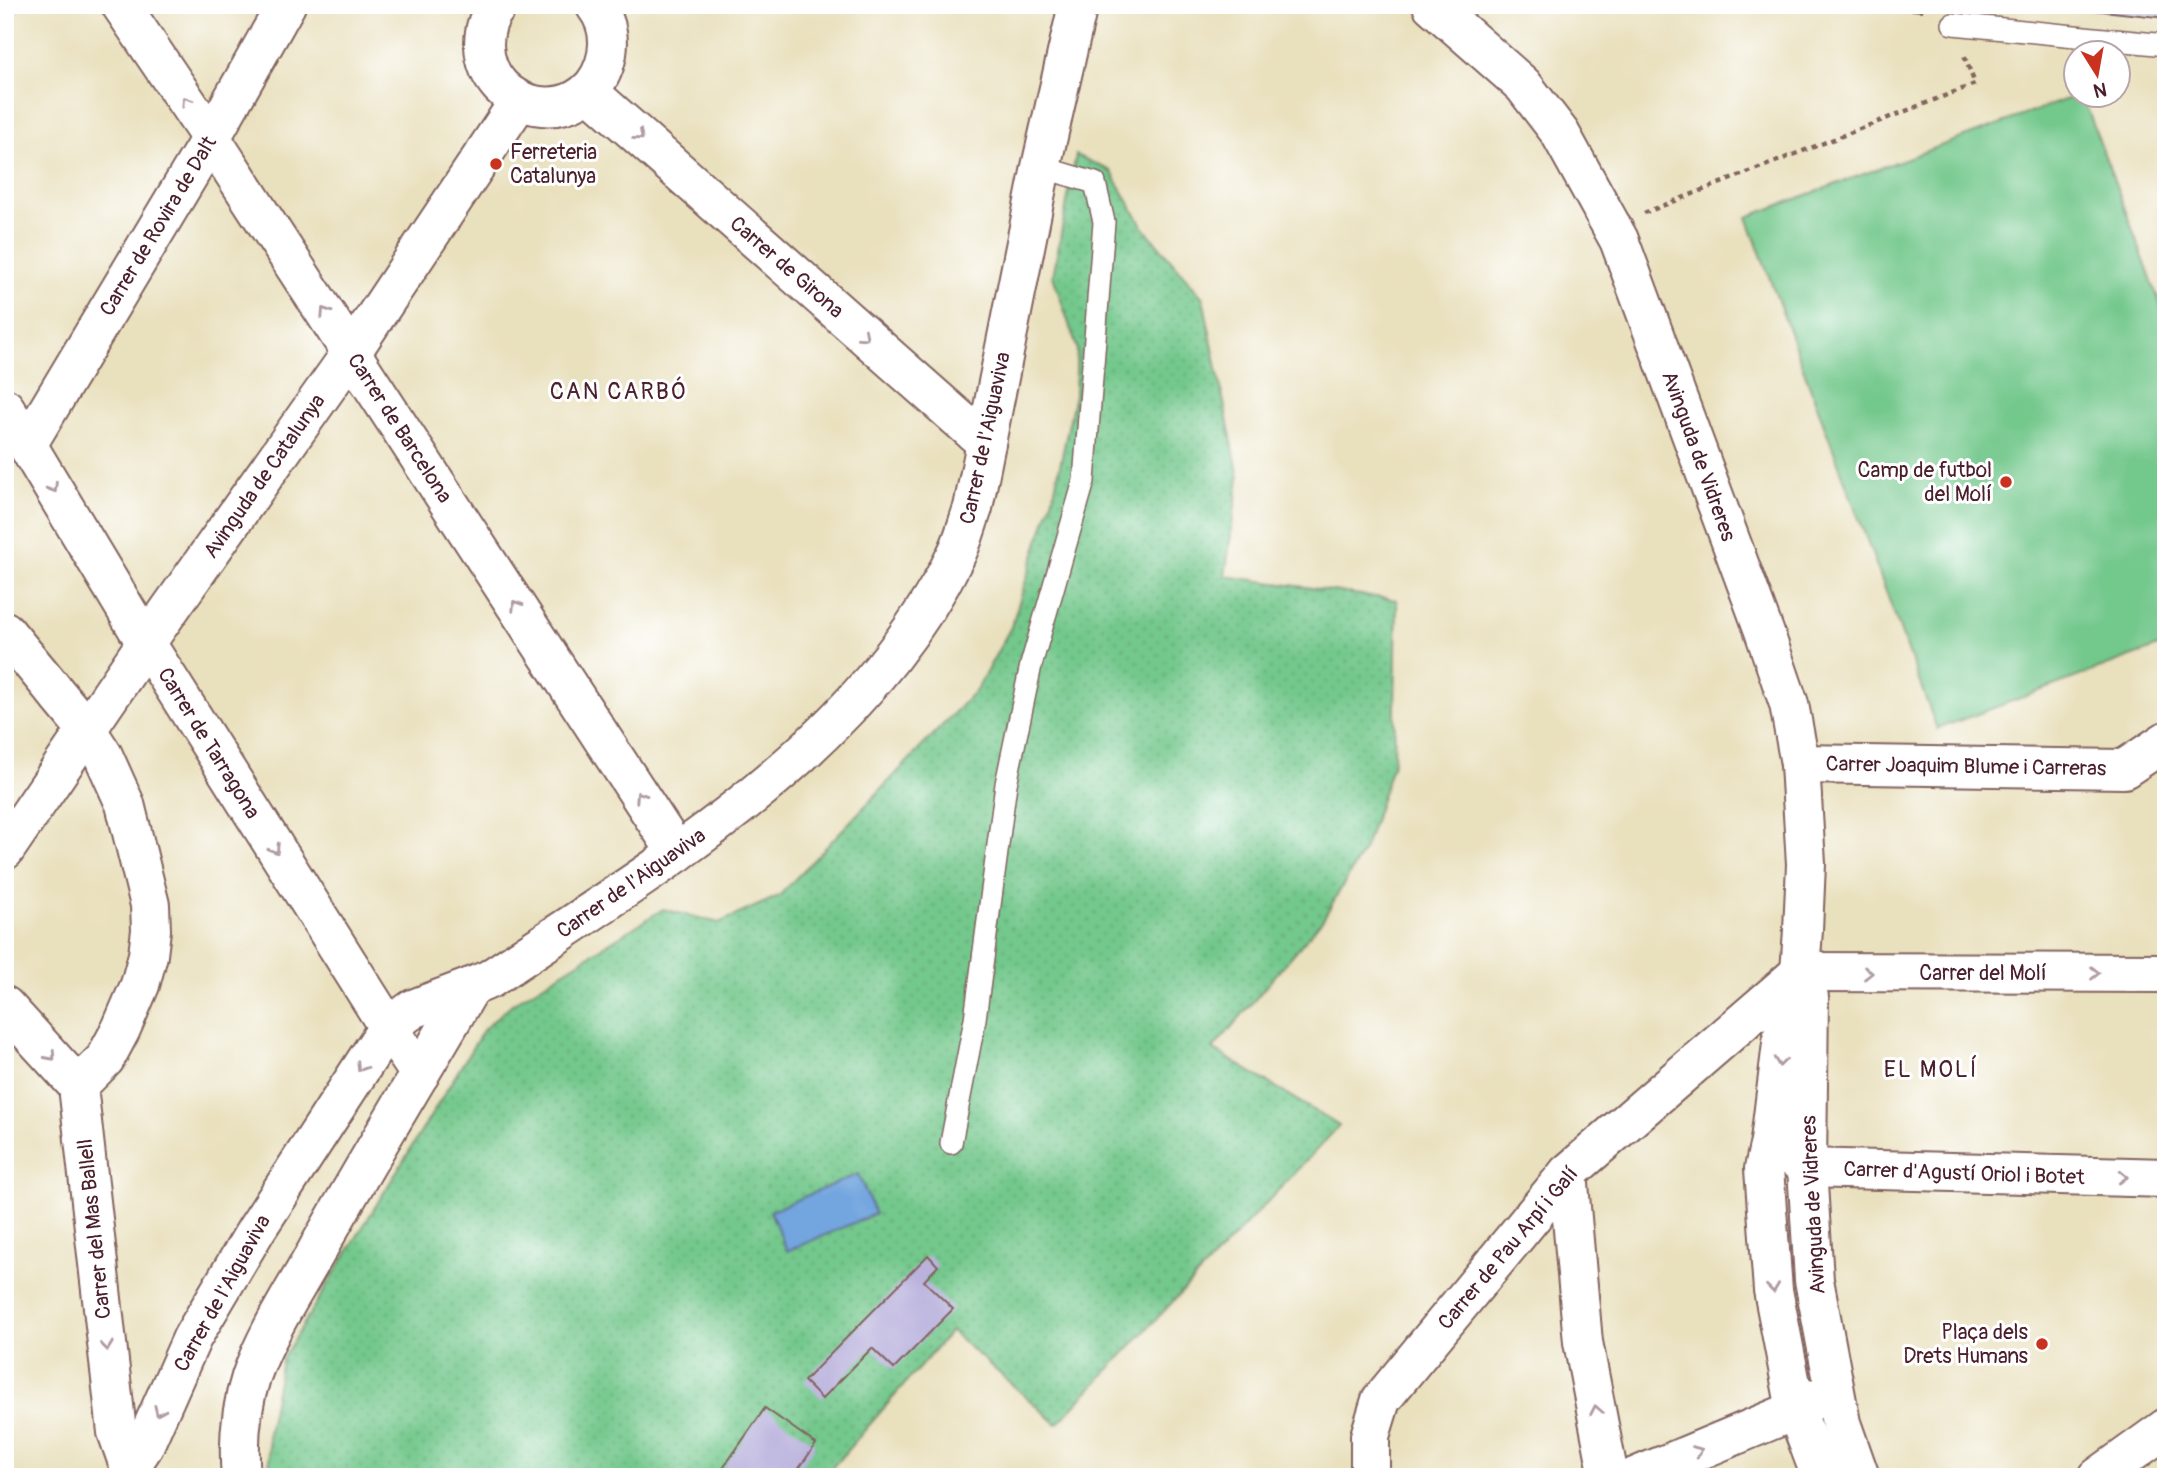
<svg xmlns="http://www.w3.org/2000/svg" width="2171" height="1482" font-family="Pangolin,sans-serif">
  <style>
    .grass { fill: url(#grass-dots); stroke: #5e745c; stroke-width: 2 }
    .pitch { fill: #73c88c; stroke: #5e745c; stroke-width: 2 }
    .water { fill: #73a6df; stroke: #5e6285; stroke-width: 2 }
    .building { fill: #bab2dd }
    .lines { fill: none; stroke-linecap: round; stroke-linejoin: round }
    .lane-casing { stroke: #82635e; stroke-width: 24 }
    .street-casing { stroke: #82635e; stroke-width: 42 }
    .path { stroke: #82635e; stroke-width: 4.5; stroke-dasharray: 5 5; stroke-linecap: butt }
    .lane { stroke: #fff; stroke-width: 21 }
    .street { stroke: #fff; stroke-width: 38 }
    .oneway { stroke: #ae9aa0 }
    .poi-dot { fill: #c8321e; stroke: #fff; stroke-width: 2.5 }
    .labels { text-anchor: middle; stroke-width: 6; stroke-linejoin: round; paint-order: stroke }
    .poi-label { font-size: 21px; fill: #4a1f2b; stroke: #fff; text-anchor: end }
    .street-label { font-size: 21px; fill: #4a1f2b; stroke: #fff }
    .neighbourhood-label { font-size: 23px; letter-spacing: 2px; fill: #4a1f2b; stroke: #fff }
  </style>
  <defs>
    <pattern id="grass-dots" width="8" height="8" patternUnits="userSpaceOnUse" patternTransform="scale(1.75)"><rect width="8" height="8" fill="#73c88c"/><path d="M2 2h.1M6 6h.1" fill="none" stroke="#65ab79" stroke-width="1.8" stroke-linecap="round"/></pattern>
  </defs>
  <rect width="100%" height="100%" fill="#fff"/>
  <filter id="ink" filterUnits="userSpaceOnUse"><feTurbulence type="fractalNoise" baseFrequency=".0143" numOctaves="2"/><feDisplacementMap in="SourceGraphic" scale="14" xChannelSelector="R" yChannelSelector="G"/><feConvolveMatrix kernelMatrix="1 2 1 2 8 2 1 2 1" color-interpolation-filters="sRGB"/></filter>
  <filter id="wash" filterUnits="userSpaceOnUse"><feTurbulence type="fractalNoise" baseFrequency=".00686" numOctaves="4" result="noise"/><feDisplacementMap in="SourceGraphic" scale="28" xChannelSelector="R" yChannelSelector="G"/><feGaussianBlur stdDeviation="1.57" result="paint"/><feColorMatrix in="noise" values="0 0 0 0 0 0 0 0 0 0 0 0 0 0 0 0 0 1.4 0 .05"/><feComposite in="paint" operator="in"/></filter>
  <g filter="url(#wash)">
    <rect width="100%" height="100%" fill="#e9e0bd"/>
    <!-- grass -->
    <polygon class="grass" points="1076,155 1111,171 1143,227 1203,298 1239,478 1225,576 1397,600 1394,760 1365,848 1323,919 1213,1049 1339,1126 1057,1424 951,1331 824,1477 270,1477 268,1433 282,1359 484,1029 512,1004 663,909 719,923 779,896 977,689 1011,627 1054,494 1075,395 1077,348 1053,276"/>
    <!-- pitch -->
    <polygon class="pitch" points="2078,95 2082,95 2166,319 2166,644 1937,729 1747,217"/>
    <!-- water -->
    <polygon class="water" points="858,1174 875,1214 787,1251 770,1211"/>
    <g id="blocks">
      <!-- building -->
      <g class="building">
        <polygon points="1882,5 1922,5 1921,11 1882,7"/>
        <polygon points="2068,5 2166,5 2166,18 2068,7"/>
        <polygon points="928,1255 938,1266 924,1281 953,1309 894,1369 872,1348 822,1399 804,1381"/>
        <polygon points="765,1408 816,1444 793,1477 717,1477"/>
      </g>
    </g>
  </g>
  <g filter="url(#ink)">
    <use href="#blocks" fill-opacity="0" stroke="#82635e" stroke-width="2"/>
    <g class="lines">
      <defs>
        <g id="lane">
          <polyline points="1953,24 2166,45"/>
          <polyline points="951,1143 975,1019 1006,784 1031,665 1084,481 1104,222 1095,183 1041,167"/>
        </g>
        <g id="street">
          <polyline points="121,5 211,138 677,853"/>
          <path d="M498 5C488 16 484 31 484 45 486 113 581 131 604 66 611 45 609 23 595 5"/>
          <polyline points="1432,5 1523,85 1560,133 1619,240 1764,631 1789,704 1800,764 1806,864 1803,930 1800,972 1787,1003 1770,1141 1764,1169 1773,1290 1796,1410 1821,1477"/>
          <polyline points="588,91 986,443"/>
          <polyline points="5,408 146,643 388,1027 420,1074"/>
          <polyline points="27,445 211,138 286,5"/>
          <polyline points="5,631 86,729 103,755 125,804 150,905 151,930 148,955 140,985 121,1029 105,1059 78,1086"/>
          <polyline points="1800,764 2124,769 2166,741"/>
          <polyline points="5,850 146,643 351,353 519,101"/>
          <polyline points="1800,972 2166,973"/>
          <polyline points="1809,997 1807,1168 1814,1280 1841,1423 1860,1477"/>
          <polyline points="5,1006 78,1086 117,1432 133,1477"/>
          <polyline points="1786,1152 1807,1168 2166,1178"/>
          <polyline points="1568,1173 1583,1342 1609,1477"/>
          <polyline points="130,1467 144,1446 192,1338 256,1230 388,1027 413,1009 471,987"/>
          <path d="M241 1477C238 1444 241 1408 251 1377 266 1334 293 1293 315 1254 365 1164 419 1076 471 987L490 979C662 863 859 750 955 557 963 542 967 524 973 508L1041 167 1078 5"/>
          <polyline points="1370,1477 1370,1436 1381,1400 1568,1173 1798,974"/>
          <polyline points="1635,1477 1796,1410 1819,1397"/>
          <polyline points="2098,1477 2166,1428"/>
        </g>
      </defs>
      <!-- lane casing -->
      <use href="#lane" class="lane-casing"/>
      <!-- street casing -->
      <use href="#street" class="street-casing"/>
      <!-- path -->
      <polyline class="path" points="1644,213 1975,84 1964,55"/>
      <!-- lane -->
      <use href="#lane" class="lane"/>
      <!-- street -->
      <use href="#street" class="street"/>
    </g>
    <!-- one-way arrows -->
    <defs><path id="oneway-chevron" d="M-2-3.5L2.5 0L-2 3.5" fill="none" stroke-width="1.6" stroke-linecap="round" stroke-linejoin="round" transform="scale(1.75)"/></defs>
    <g class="oneway">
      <use href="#oneway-chevron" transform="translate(186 101) rotate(-124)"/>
      <use href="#oneway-chevron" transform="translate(639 136) rotate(41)"/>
      <use href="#oneway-chevron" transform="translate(325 312) rotate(-123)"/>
      <use href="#oneway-chevron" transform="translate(864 336) rotate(41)"/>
      <use href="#oneway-chevron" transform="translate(53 488) rotate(59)"/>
      <use href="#oneway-chevron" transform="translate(516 605) rotate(-123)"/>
      <use href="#oneway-chevron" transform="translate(640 796) rotate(-123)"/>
      <use href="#oneway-chevron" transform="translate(275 849) rotate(58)"/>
      <use href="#oneway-chevron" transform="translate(1868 973)"/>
      <use href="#oneway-chevron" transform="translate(2095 973)"/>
      <use href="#oneway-chevron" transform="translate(51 1056) rotate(48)"/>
      <use href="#oneway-chevron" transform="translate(1780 1062) rotate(97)"/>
      <use href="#oneway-chevron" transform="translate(361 1067) rotate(123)"/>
      <use href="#oneway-chevron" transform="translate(2123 1177) rotate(2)"/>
      <use href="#oneway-chevron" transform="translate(1773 1288) rotate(83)"/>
      <use href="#oneway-chevron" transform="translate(107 1346) rotate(83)"/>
      <use href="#oneway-chevron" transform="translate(1596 1410) rotate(-101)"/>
      <use href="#oneway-chevron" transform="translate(159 1411) rotate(114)"/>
      <use href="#oneway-chevron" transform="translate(1698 1451) rotate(-22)"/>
    </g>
  </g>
  <!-- markers -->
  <g class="poi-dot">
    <circle cx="496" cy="164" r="7"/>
    <circle cx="2006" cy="482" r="7"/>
    <circle cx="2042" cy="1344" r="7"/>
  </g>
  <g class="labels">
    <!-- poi labels -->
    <g class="poi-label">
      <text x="510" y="159" text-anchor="start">Ferreteria<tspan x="510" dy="24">Catalunya</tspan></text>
      <text x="1992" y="477">Camp de futbol<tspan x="1992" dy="24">del Molí</tspan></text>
      <text x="2028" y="1339">Plaça dels<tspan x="2028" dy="24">Drets Humans</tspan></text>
    </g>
    <!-- street labels -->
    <g class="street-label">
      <text transform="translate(158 226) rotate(-59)" y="7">Carrer de Rovira de Dalt</text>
      <text transform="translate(787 267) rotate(41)" y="7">Carrer de Girona</text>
      <text transform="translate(400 428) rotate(57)" y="7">Carrer de Barcelona</text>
      <text transform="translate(985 438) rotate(-78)" y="7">Carrer de l'Aiguaviva</text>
      <text transform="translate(1699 456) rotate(70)" y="7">Avinguda de Vidreres</text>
      <text transform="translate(264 476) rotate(-55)" y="7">Avinguda de Catalunya</text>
      <text transform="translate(209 743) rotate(58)" y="7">Carrer de Tarragona</text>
      <text transform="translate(1966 766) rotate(1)" y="7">Carrer Joaquim Blume i Carreras</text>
      <text transform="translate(631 883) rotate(-35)" y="7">Carrer de l'Aiguaviva</text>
      <text x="1983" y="980">Carrer del Molí</text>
      <text transform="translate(1964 1173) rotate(2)" y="7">Carrer d'Agustí Oriol i Botet</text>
      <text transform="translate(1813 1205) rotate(-93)" y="7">Avinguda de Vidreres</text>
      <text transform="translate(94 1229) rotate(-96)" y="7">Carrer del Mas Ballell</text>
      <text transform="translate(1508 1248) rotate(-50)" y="7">Carrer de Pau Arpí i Galí</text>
      <text transform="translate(222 1293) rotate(-61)" y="7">Carrer de l'Aiguaviva</text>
    </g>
    <!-- neighbourhood labels -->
    <g class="neighbourhood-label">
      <text x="619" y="399">CAN CARBÓ</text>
      <text x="1931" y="1077">EL MOLÍ</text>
    </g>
  </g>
  <!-- margin -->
  <rect width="2171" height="1482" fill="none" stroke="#fff" stroke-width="28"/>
  <!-- north arrow -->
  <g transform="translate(2097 74) rotate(169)"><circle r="33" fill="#ffffff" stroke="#b7a5aa" stroke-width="2"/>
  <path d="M0-5L12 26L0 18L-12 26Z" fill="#c8321e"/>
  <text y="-10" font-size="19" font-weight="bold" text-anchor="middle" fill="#4a1f2b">N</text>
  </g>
</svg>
